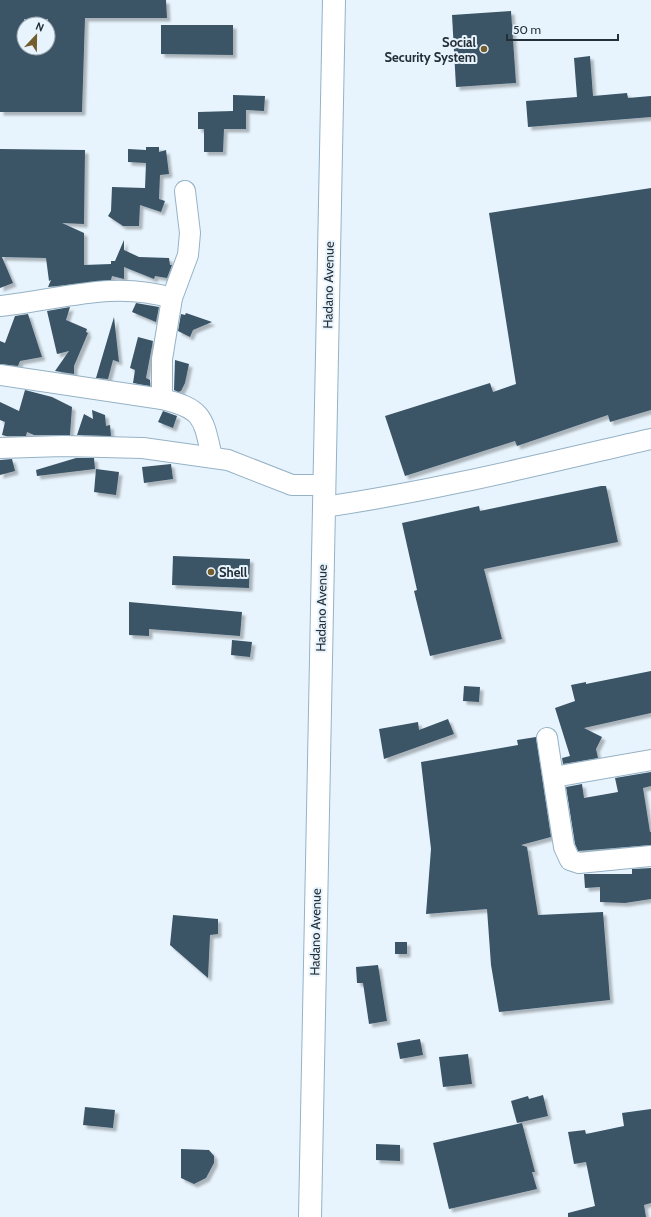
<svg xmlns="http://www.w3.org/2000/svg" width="651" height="1217" font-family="Cabin,sans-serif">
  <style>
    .building { fill: #3a5466; fill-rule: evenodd; filter: url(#shadow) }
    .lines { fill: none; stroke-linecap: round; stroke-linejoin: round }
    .minor-casing { stroke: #95b2c6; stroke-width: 22 }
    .major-casing { stroke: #95b2c6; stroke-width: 24 }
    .minor { stroke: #fff; stroke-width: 20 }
    .major { stroke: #fff; stroke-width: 22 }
    .poi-dot { fill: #745e2d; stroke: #e8f4fd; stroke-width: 1.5 }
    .labels { text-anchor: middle; stroke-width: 4; stroke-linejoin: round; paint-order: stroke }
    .poi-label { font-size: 13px; font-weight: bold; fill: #242f38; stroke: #e8f4fd; text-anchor: end }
    .street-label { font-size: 13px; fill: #242f38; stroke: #e8f4fd }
  </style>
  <defs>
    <filter id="shadow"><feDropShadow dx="3.5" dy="3.5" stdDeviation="1" flood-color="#0004"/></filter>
  </defs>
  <rect width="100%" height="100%" fill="#e8f4fd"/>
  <!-- building -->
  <g class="building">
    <path d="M0 0H166L167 18H85L82 112H0ZM24 19H48V48H24Z"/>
    <polygon points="511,11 516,83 456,87 452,15"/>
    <polygon points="161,25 233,25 233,55 161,54"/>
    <polygon points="590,56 593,96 627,93 628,98 651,96 651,117 528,127 526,101 577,97 574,58"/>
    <polygon points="233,95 265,96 264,111 246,110 246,129 224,129 223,152 204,152 204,129 198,129 198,112 233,111"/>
    <polygon points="146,147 159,147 159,152 166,150 169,174 160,175 159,199 165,201 161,212 140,205 139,226 123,226 108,216 111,211 112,187 145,188 146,163 128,162 128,149 146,150"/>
    <polygon points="0,149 85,150 84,224 62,223 84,233 84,265 111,264 111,261 115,261 124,240 124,250 139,257 169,258 170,265 172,265 167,278 155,276 154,279 124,267 124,279 112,276 111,280 48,287 51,280 49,281 46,258 2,257 13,283 0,288"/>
    <polygon points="651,188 651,410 610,422 608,415 517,446 515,441 405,476 385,416 490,383 493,392 516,384 489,213"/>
    <polygon points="136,303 159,307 156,322 132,312"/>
    <polygon points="70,307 66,320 87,329 86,332 88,333 74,366 74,374 55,371 69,351 57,354 47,311"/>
    <polygon points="186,313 212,322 193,330 190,337 178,331 181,314 185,315"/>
    <polygon points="28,314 42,357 20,361 18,366 0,364 0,341 5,343 15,316"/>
    <polygon points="114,317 119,362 113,360 108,379 96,378"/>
    <polygon points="138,337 153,341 146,378 150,380 150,386 133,383 135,370 130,368"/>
    <polygon points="175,360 189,364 185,383 181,391 178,392 174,390"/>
    <polygon points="25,390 52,397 72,407 70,435 34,435 27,432 26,436 6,436 2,435 5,422 0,420 0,402 19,411"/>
    <polygon points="92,410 105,415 106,426 110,425 111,436 77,435 84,414 93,419"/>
    <polygon points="163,411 177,416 173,428 158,422"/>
    <polygon points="76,458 94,458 95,469 37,476 36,470"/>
    <polygon points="12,459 15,471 0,475 0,460"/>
    <polygon points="171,464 173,479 144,483 142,467"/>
    <polygon points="96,469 119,472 116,495 94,492"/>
    <polygon points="601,486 606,486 618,542 484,569 502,639 430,656 414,591 417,590 402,523 479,506 480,511"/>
    <polygon points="173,556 250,559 249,588 172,585"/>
    <polygon points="129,602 242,612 240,636 149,629 149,636 129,635"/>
    <polygon points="232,640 252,642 250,657 231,655"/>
    <polygon points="651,671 651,713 584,728 602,737 596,749 598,758 563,764 562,758 570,756 555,708 575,701 571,685 586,682 586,684"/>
    <polygon points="464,686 480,687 479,702 463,701"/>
    <polygon points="448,719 454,734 384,759 379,729 418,722 419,730"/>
    <polygon points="536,737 551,837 521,845 527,847 538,915 603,912 610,1000 499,1012 491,965 487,909 426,914 431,849 421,762 518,745 517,740"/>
    <polygon points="651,772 651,786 643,788 650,832 651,832 651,845 578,851 575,844 566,787 582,784 584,798 618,792 615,778"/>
    <polygon points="651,868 651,899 625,903 600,902 600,887 585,888 584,874 632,874 632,869"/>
    <polygon points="173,915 218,919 218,934 210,935 208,978 170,945"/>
    <rect x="395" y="942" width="12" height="12"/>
    <polygon points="378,965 387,1021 369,1024 363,983 357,983 356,967"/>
    <polygon points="420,1039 423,1055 400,1059 397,1043"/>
    <polygon points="468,1054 472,1084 443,1087 439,1057"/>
    <polygon points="543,1095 548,1116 517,1123 511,1101 528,1096 529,1099"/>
    <polygon points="85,1107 115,1110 113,1128 83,1125"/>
    <polygon points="651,1109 651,1203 644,1205 646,1217 568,1217 568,1213 595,1206 586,1162 574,1164 568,1132 585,1130 586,1134 624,1126 622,1113"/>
    <polygon points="522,1123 535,1172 532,1172 537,1189 449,1209 433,1143"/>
    <polygon points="376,1144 400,1145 400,1161 376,1160"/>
    <polygon points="181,1149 209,1150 214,1156 214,1163 206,1178 194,1184 181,1178"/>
  </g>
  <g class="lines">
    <defs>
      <g id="minor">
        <path d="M0 306C61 300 111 280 172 298"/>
        <path d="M0 375 162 399C204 409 203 418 212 457"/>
        <polyline points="162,399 162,359 172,298 188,255 190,233 185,191"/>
        <polyline points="0,448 63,446 143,448 228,460 292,485 324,485"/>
        <path d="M324 507C434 491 542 464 651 439"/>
        <polyline points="547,738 564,847 570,860 579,863 651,856"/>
        <polyline points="554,777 651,760"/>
      </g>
      <polyline id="major" points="310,1217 334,0"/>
    </defs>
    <!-- minor casing -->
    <use href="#minor" class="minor-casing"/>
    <!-- major casing -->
    <use href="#major" class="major-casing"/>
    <!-- minor -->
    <use href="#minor" class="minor"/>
    <!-- major -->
    <use href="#major" class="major"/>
  </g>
  <!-- markers -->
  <g class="poi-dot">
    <circle cx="484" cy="49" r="4"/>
    <circle cx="211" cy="572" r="4"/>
  </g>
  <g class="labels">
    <!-- poi labels -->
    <g class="poi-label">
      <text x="476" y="47">Social<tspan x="476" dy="15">Security System</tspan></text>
      <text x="219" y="577" text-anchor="start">Shell</text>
    </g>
    <!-- street labels -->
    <g class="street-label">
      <text transform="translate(328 285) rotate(-89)" y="5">Hadano Avenue</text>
      <text transform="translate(321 608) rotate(-89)" y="5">Hadano Avenue</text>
      <text transform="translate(315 932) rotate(-89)" y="5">Hadano Avenue</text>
    </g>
  </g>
  <!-- north arrow -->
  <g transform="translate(36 36) rotate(22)"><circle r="19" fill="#e8f4fd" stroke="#9aa5ae"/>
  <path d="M0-3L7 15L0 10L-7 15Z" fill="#745e2d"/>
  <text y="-6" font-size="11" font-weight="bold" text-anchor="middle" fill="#242f38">N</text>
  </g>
  <!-- scale -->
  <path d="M507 34v6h111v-6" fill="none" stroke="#242f38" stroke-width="2"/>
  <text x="513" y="34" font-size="12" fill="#242f38" stroke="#e8f4fd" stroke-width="3" paint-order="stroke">50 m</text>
</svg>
